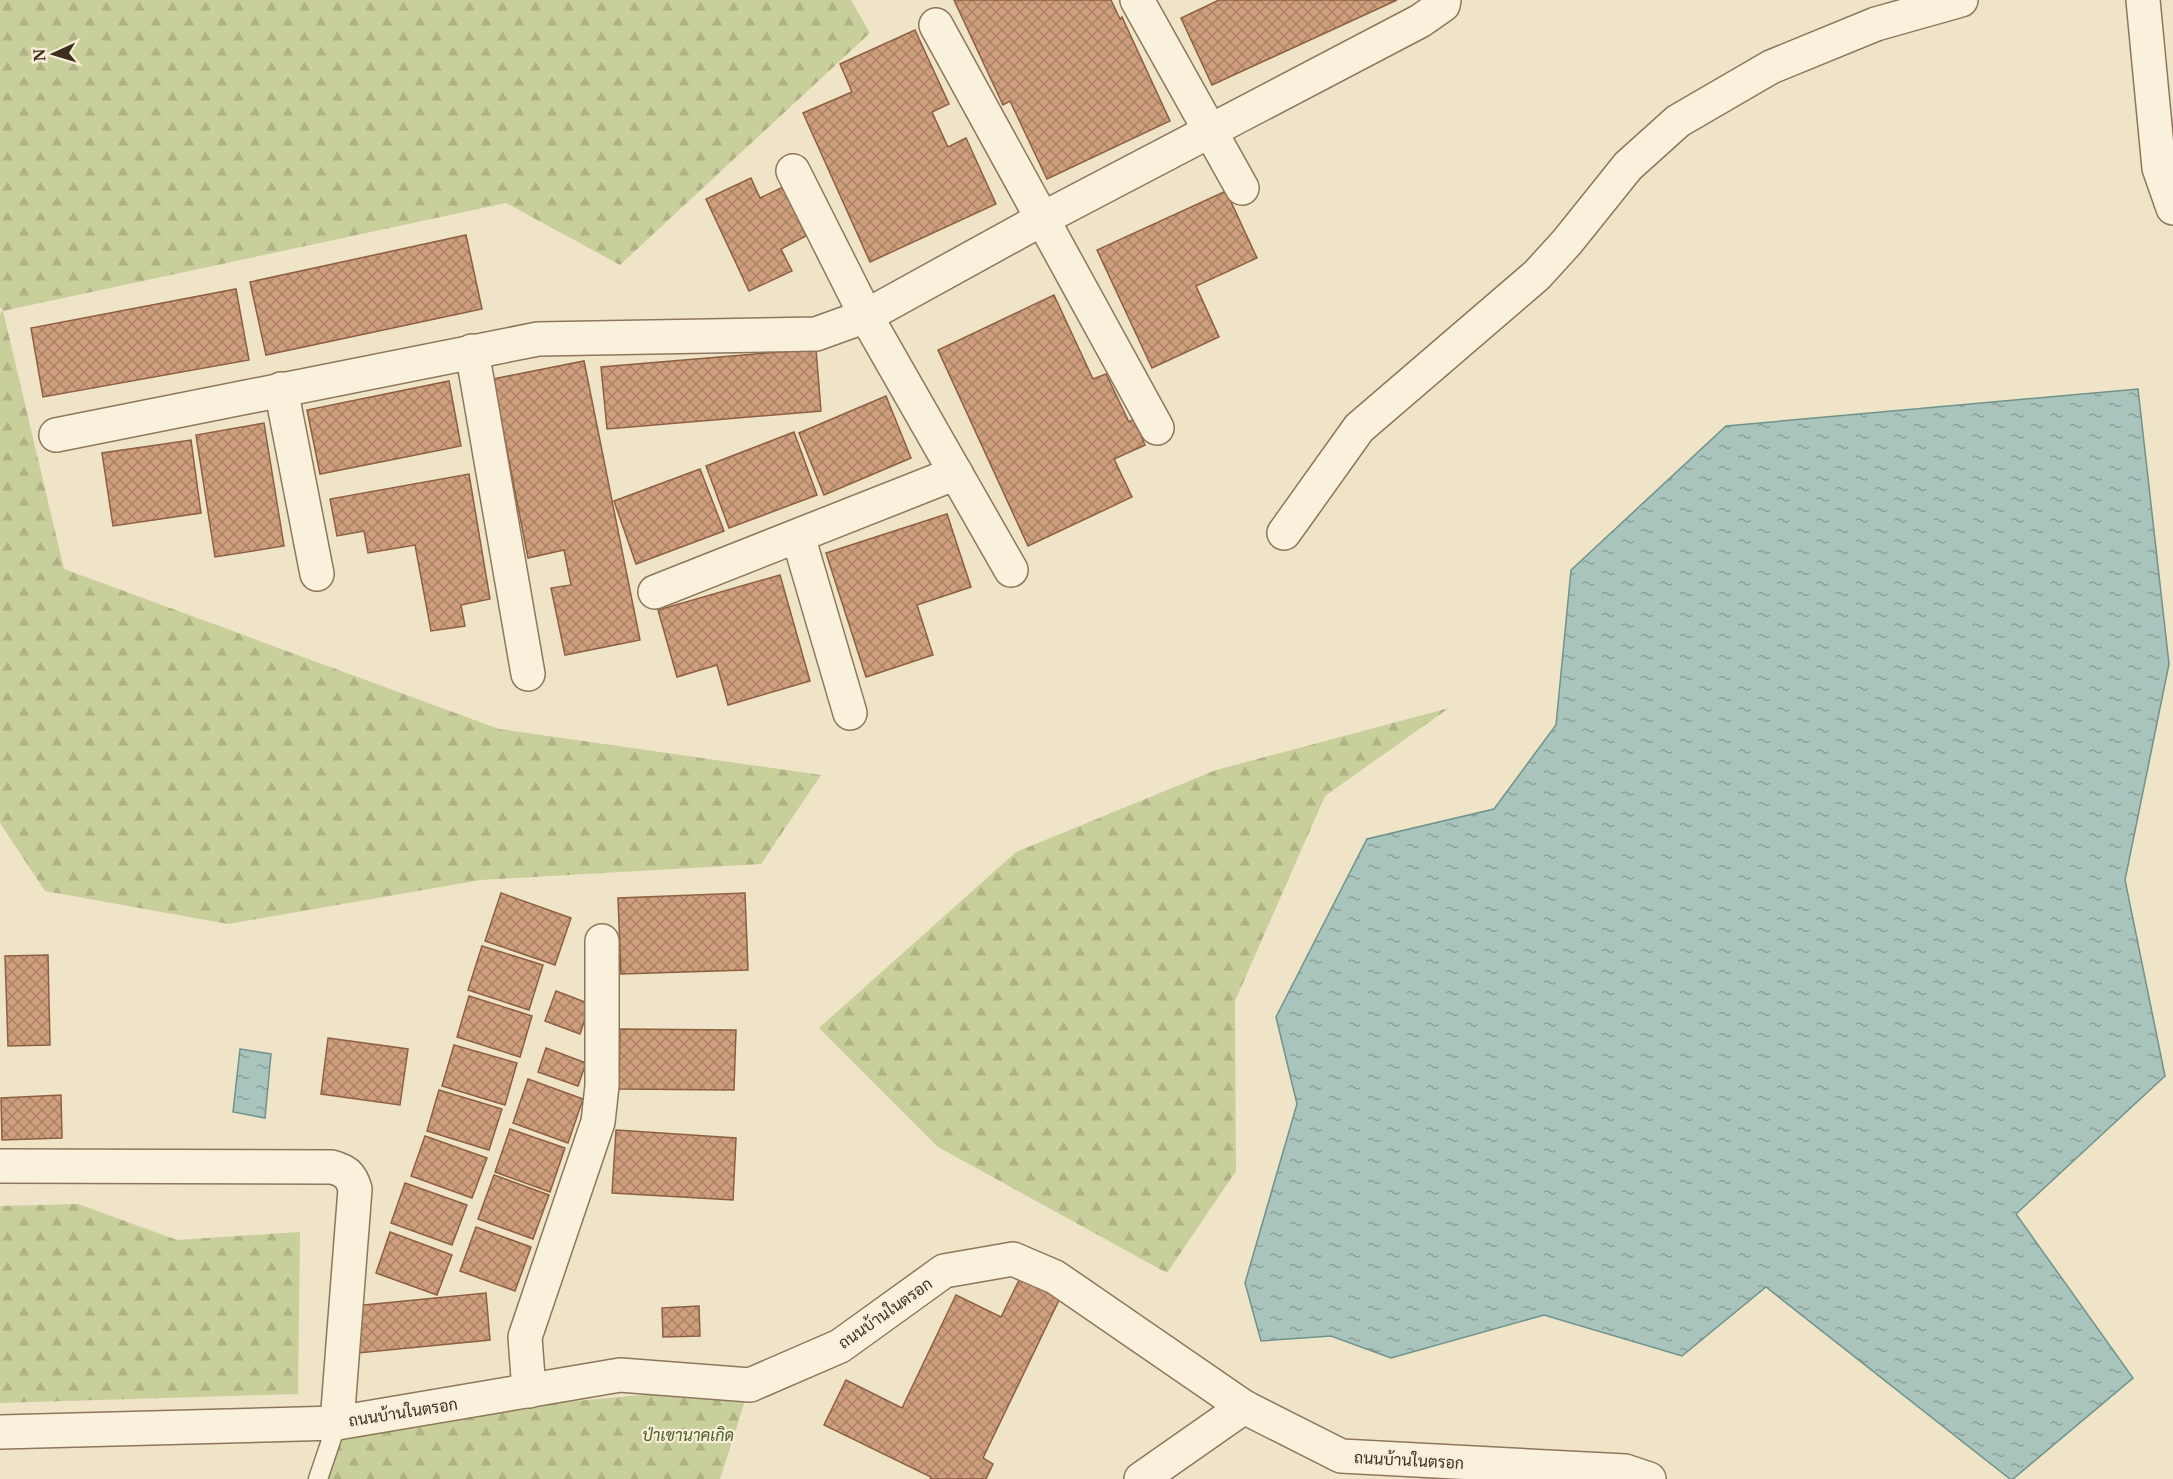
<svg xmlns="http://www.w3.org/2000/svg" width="2173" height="1479" font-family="'Noto Serif',Sarabun,serif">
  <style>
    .forest { fill: url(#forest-firs) }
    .water { fill: url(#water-ripples); stroke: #6f938a; stroke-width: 1.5 }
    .building { fill: url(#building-cross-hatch); stroke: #8d5f41; stroke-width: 1.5 }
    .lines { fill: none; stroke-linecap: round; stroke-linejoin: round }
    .service-casing { stroke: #8d765c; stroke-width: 21 }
    .minor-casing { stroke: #8d765c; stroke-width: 36 }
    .service { stroke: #faf1dc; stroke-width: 18 }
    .minor { stroke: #faf1dc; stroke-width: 33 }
    .labels { text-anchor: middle; stroke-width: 4.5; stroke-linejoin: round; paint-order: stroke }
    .street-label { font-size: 16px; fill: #3d2e20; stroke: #f7eed8 }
    .park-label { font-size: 16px; font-style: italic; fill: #4d5a26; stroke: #f7eed8 }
  </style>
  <defs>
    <pattern id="forest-firs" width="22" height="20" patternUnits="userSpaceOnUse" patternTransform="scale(1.5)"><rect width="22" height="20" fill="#c9cf9b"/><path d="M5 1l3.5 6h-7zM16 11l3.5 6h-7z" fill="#aeb285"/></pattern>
    <pattern id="water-ripples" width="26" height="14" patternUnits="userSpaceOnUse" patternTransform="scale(1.5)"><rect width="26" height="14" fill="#a9c4bc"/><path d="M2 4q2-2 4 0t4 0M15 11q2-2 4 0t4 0" fill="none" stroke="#8ba098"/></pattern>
    <pattern id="building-cross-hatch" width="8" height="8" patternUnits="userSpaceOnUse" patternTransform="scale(1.5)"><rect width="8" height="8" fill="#cf9f7d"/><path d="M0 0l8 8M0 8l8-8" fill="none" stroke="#a98266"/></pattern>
  </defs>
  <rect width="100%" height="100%" fill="#f0e4c8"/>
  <!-- forest -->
  <g class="forest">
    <polygon points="0,0 851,0 870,33 620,265 506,203 3,311 64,569 499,729 821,775 761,864 481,880 228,924 45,891 0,823 0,314 3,310 0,307"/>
    <polygon points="1449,708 1325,796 1235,1001 1236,1171 1167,1273 938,1147 819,1028 1016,852 1216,770"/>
    <polygon points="78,1204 177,1240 300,1232 298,1394 0,1403 0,1206"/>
    <polygon points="750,1385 720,1479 318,1479 337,1423"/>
  </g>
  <!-- water -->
  <g class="water">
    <polygon points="2138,389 2169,664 2125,880 2165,1076 2016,1214 2133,1378 2013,1479 2010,1479 1766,1287 1682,1356 1544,1315 1391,1358 1331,1336 1261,1341 1245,1283 1297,1104 1276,1017 1367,839 1494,809 1556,725 1571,570 1726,426"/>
    <polygon points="240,1049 271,1054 265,1118 233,1112"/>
  </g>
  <!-- building -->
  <g class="building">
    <polygon points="954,0 1111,0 1120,19 1122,17 1170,121 1047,179 1010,101 1003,105"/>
    <polygon points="1219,0 1397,0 1212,85 1181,18"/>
    <polygon points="915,30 949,104 932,112 948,147 966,138 996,204 870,262 803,113 852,92 840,64"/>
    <polygon points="751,178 760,198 783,187 806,236 781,249 792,271 749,291 706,199"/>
    <polygon points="1226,191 1257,258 1196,286 1219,337 1152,368 1097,250"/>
    <polygon points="466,235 482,309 266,355 250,282"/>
    <polygon points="236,289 249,360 43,397 31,328"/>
    <polygon points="1054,295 1093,379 1106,374 1129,422 1134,419 1145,445 1114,459 1132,497 1028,546 938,350"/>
    <polygon points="816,349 821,411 607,429 601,367"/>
    <polygon points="584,361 640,640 565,655 551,588 571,585 564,550 528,558 493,379"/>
    <polygon points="449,381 461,446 320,474 307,410"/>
    <polygon points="886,396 911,458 824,495 799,433"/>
    <polygon points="264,423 284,546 215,557 196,435"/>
    <polygon points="794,432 817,495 729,528 706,466"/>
    <polygon points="191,440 201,513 113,526 102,453"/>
    <polygon points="700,469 724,531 636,564 614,501"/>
    <polygon points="469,474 490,599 461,605 465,626 431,631 415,545 368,553 364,531 337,536 330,499"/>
    <polygon points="947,514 971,587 917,605 933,655 866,677 826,553"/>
    <polygon points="780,575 810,681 728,705 717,665 677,677 658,610"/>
    <polygon points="501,893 571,918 555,965 485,941"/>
    <polygon points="745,893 748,970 621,974 618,898"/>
    <polygon points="482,946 543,965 529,1010 468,990"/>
    <polygon points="48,955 50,1045 8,1046 5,956"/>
    <polygon points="556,991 590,1004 580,1034 545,1021"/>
    <polygon points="469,996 532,1016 520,1057 457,1037"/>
    <polygon points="620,1029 736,1030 734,1090 619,1089"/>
    <polygon points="328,1038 408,1049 400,1105 321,1094"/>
    <polygon points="454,1045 517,1063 505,1105 442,1086"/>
    <polygon points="546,1048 586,1063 578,1086 538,1072"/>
    <polygon points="528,1079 583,1099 568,1143 513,1123"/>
    <polygon points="439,1090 502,1109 489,1150 427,1131"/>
    <polygon points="61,1095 62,1138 2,1140 1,1098"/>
    <polygon points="510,1129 565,1148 550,1192 495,1172"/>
    <polygon points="616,1130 736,1138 733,1200 612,1193"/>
    <polygon points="425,1136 487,1158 472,1198 411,1176"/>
    <polygon points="494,1175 549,1195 533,1239 478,1219"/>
    <polygon points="405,1183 467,1205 452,1245 391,1223"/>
    <polygon points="476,1227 531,1247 515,1291 460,1271"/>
    <polygon points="390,1232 452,1255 437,1295 376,1273"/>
    <polygon points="1020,1278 1060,1298 983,1458 993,1464 986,1479 930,1479 931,1477 824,1425 846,1380 902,1408 956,1295 1001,1317"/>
    <polygon points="486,1293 490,1340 358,1353 354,1306"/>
    <polygon points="699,1306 700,1336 663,1337 662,1308"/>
  </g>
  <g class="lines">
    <defs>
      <polyline id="service" points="318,1479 337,1423"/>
      <g id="minor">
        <polyline points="1137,0 1242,188"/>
        <polyline points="2143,0 2159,168 2173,208"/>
        <polyline points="936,25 1157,428"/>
        <polyline points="793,171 866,316 1011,570"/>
        <polyline points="472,351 528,674"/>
        <polyline points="281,389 317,574"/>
        <polyline points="56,435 538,339 816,334 866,316 1042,219 1420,21 1443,5 1444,0"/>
        <polyline points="1284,533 1359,428 1537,275 1567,242 1628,166 1678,121 1771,67 1876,24 1961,0"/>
        <polyline points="798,536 850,713"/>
        <polyline points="655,592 956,473"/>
        <path d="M0 1166 332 1167C346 1171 351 1175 355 1189L337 1423"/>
        <polyline points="529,1391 525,1337 598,1122 602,1086 602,941"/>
        <polyline points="0,1432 337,1423 620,1375 750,1385 840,1346 944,1271 1013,1259 1055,1277 1244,1407 1341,1456 1625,1471 1649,1479"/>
        <polyline points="1141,1479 1244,1407"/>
      </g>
    </defs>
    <!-- service casing -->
    <use href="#service" class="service-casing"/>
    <!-- minor casing -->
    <use href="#minor" class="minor-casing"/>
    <!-- service -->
    <use href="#service" class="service"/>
    <!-- minor -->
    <use href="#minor" class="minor"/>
  </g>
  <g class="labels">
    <!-- street labels -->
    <g class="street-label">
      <text transform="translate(885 1313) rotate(-35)" y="6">ถนนบ้านในตรอก</text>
      <text transform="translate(403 1412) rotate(-9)" y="6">ถนนบ้านในตรอก</text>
      <text transform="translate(1409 1460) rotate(3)" y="6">ถนนบ้านในตรอก</text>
    </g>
    <!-- park labels -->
    <g class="park-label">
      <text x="688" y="1441">ป่าเขานาคเกิด</text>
    </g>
  </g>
  <!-- north arrow -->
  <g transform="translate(54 54) rotate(266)" stroke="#f7eed8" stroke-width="4.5" paint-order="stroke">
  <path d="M0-4.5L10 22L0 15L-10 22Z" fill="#3d2e20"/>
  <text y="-9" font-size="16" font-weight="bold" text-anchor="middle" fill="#3d2e20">N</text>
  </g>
</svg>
